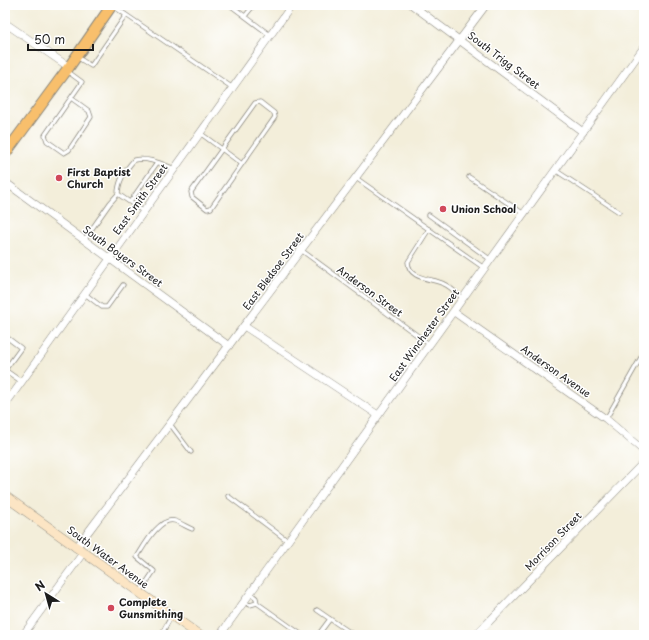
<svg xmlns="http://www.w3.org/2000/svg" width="649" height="640" font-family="'Playpen Sans',sans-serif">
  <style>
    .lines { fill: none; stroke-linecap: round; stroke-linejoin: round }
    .service-casing { stroke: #88857b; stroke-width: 5 }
    .minor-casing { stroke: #88857b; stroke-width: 8 }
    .secondary-casing { stroke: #88857b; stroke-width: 10 }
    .primary-casing { stroke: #88857b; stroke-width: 12 }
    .service { stroke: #fff; stroke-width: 3.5 }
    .minor { stroke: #fff; stroke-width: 7 }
    .secondary { stroke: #fce5c4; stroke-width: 9 }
    .primary { stroke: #f8bf6c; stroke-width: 10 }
    .poi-dot { fill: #d1495b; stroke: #fff; stroke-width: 1.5 }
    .labels { text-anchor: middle; stroke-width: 3; stroke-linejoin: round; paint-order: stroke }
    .street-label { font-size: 10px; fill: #1c1c1c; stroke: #fff }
    .poi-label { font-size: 10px; font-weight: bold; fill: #1c1c1c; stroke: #fff; text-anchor: start }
  </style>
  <rect width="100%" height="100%" fill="#fff"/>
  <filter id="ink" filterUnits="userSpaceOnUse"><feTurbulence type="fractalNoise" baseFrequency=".025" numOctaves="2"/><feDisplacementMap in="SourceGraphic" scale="8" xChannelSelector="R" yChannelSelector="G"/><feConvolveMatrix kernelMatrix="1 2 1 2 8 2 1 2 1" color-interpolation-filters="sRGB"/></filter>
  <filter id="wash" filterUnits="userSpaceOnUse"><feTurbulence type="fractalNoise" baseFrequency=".012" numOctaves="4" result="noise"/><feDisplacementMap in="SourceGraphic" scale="16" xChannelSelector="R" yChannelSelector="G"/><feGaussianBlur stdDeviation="0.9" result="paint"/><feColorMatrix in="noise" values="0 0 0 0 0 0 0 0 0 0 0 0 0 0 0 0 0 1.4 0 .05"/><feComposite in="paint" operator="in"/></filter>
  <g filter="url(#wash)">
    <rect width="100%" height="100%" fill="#f3eeda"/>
  </g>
  <g filter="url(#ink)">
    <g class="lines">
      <defs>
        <g id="service">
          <polyline points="230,5 270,35"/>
          <polyline points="113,6 233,88"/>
          <polyline points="245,16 254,5"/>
          <polyline points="77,57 91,66 126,15"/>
          <polyline points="67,71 82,82 45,135 47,141 64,153 69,150 91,117 89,111 71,98"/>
          <polygon points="260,102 274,113 275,117 211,208 207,209 192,197 191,192 255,103"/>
          <polyline points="200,133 242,164"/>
          <polyline points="555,170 619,212"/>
          <polyline points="469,177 524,214"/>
          <polyline points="356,178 484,268"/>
          <polyline points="118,194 144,212"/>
          <polyline points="130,202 157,163"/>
          <polyline points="429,215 491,260"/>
          <path d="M429 229 408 262C409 280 432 278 444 284 451 287 457 294 462 298"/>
          <path d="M84 240 110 203 118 194C118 182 126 169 134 160 148 157 162 164 175 169"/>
          <polyline points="301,250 429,344"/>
          <polyline points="85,294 102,307 107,307 123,285"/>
          <polyline points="5,336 21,348 5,370"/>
          <polyline points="5,370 22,382"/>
          <polyline points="606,419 644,352"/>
          <polyline points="170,424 191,452"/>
          <polyline points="228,496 288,541"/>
          <path d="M140 592 154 571 137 557C144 546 160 516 175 521 181 523 187 527 192 529"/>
          <polyline points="250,593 256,598 257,603 302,635"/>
          <polyline points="244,602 250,605 257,603"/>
          <polyline points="317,610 330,619 318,635"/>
          <polyline points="330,619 354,635"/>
          <polyline points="161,635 171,617"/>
        </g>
        <g id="minor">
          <polyline points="412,5 583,132"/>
          <polyline points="5,23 69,67"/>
          <polyline points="5,182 229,346"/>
          <polyline points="454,312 606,419 644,451"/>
          <polyline points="244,326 378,415"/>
          <polyline points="5,405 292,5"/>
          <polyline points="76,548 486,5"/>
          <polyline points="23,635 83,553"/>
          <polyline points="220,635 644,47"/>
          <polyline points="476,635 644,462"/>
        </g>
        <polyline id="secondary" points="5,496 199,635"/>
        <polyline id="primary" points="5,154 69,67 112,5"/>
      </defs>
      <!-- service casing -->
      <use href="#service" class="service-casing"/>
      <!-- minor casing -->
      <use href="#minor" class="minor-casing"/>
      <!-- secondary casing -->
      <use href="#secondary" class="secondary-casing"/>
      <!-- primary casing -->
      <use href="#primary" class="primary-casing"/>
      <!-- service -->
      <use href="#service" class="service"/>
      <!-- minor -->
      <use href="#minor" class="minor"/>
      <!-- secondary -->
      <use href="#secondary" class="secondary"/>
      <!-- primary -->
      <use href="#primary" class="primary"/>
    </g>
  </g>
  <!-- markers -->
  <g class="poi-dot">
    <circle cx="59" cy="178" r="4"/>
    <circle cx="443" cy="209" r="4"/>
    <circle cx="111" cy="608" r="4"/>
  </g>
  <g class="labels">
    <!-- street labels -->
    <g class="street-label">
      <text transform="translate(504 60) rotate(37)" y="4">South Trigg Street</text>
      <text transform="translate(140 199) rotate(-54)" y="4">East Smith Street</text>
      <text transform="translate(123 256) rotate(36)" y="4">South Boyers Street</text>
      <text transform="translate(273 271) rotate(-53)" y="4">East Bledsoe Street</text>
      <text transform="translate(370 291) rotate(36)" y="4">Anderson Street</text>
      <text transform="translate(424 335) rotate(-54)" y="4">East Winchester Street</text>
      <text transform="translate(556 371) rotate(35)" y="4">Anderson Avenue</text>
      <text transform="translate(553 541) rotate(-46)" y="4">Morrison Street</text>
      <text transform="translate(108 557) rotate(36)" y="4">South Water Avenue</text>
    </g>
    <!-- poi labels -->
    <g class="poi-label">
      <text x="67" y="176">First Baptist<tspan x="67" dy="12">Church</tspan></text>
      <text x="451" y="213">Union School</text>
      <text x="119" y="606">Complete<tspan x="119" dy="12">Gunsmithing</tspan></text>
    </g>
  </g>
  <!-- margin -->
  <rect width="649" height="640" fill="none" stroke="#fff" stroke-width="20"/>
  <!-- north arrow -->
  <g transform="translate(46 594) rotate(323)" stroke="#ffffff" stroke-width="3" paint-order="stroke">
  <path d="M0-3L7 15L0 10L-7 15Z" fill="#1c1c1c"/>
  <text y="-6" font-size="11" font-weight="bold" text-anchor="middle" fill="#1c1c1c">N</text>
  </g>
  <!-- scale -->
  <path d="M28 44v6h65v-6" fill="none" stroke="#1c1c1c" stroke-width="2"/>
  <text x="34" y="44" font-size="12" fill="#1c1c1c" stroke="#ffffff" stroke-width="3" paint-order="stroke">50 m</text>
</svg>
